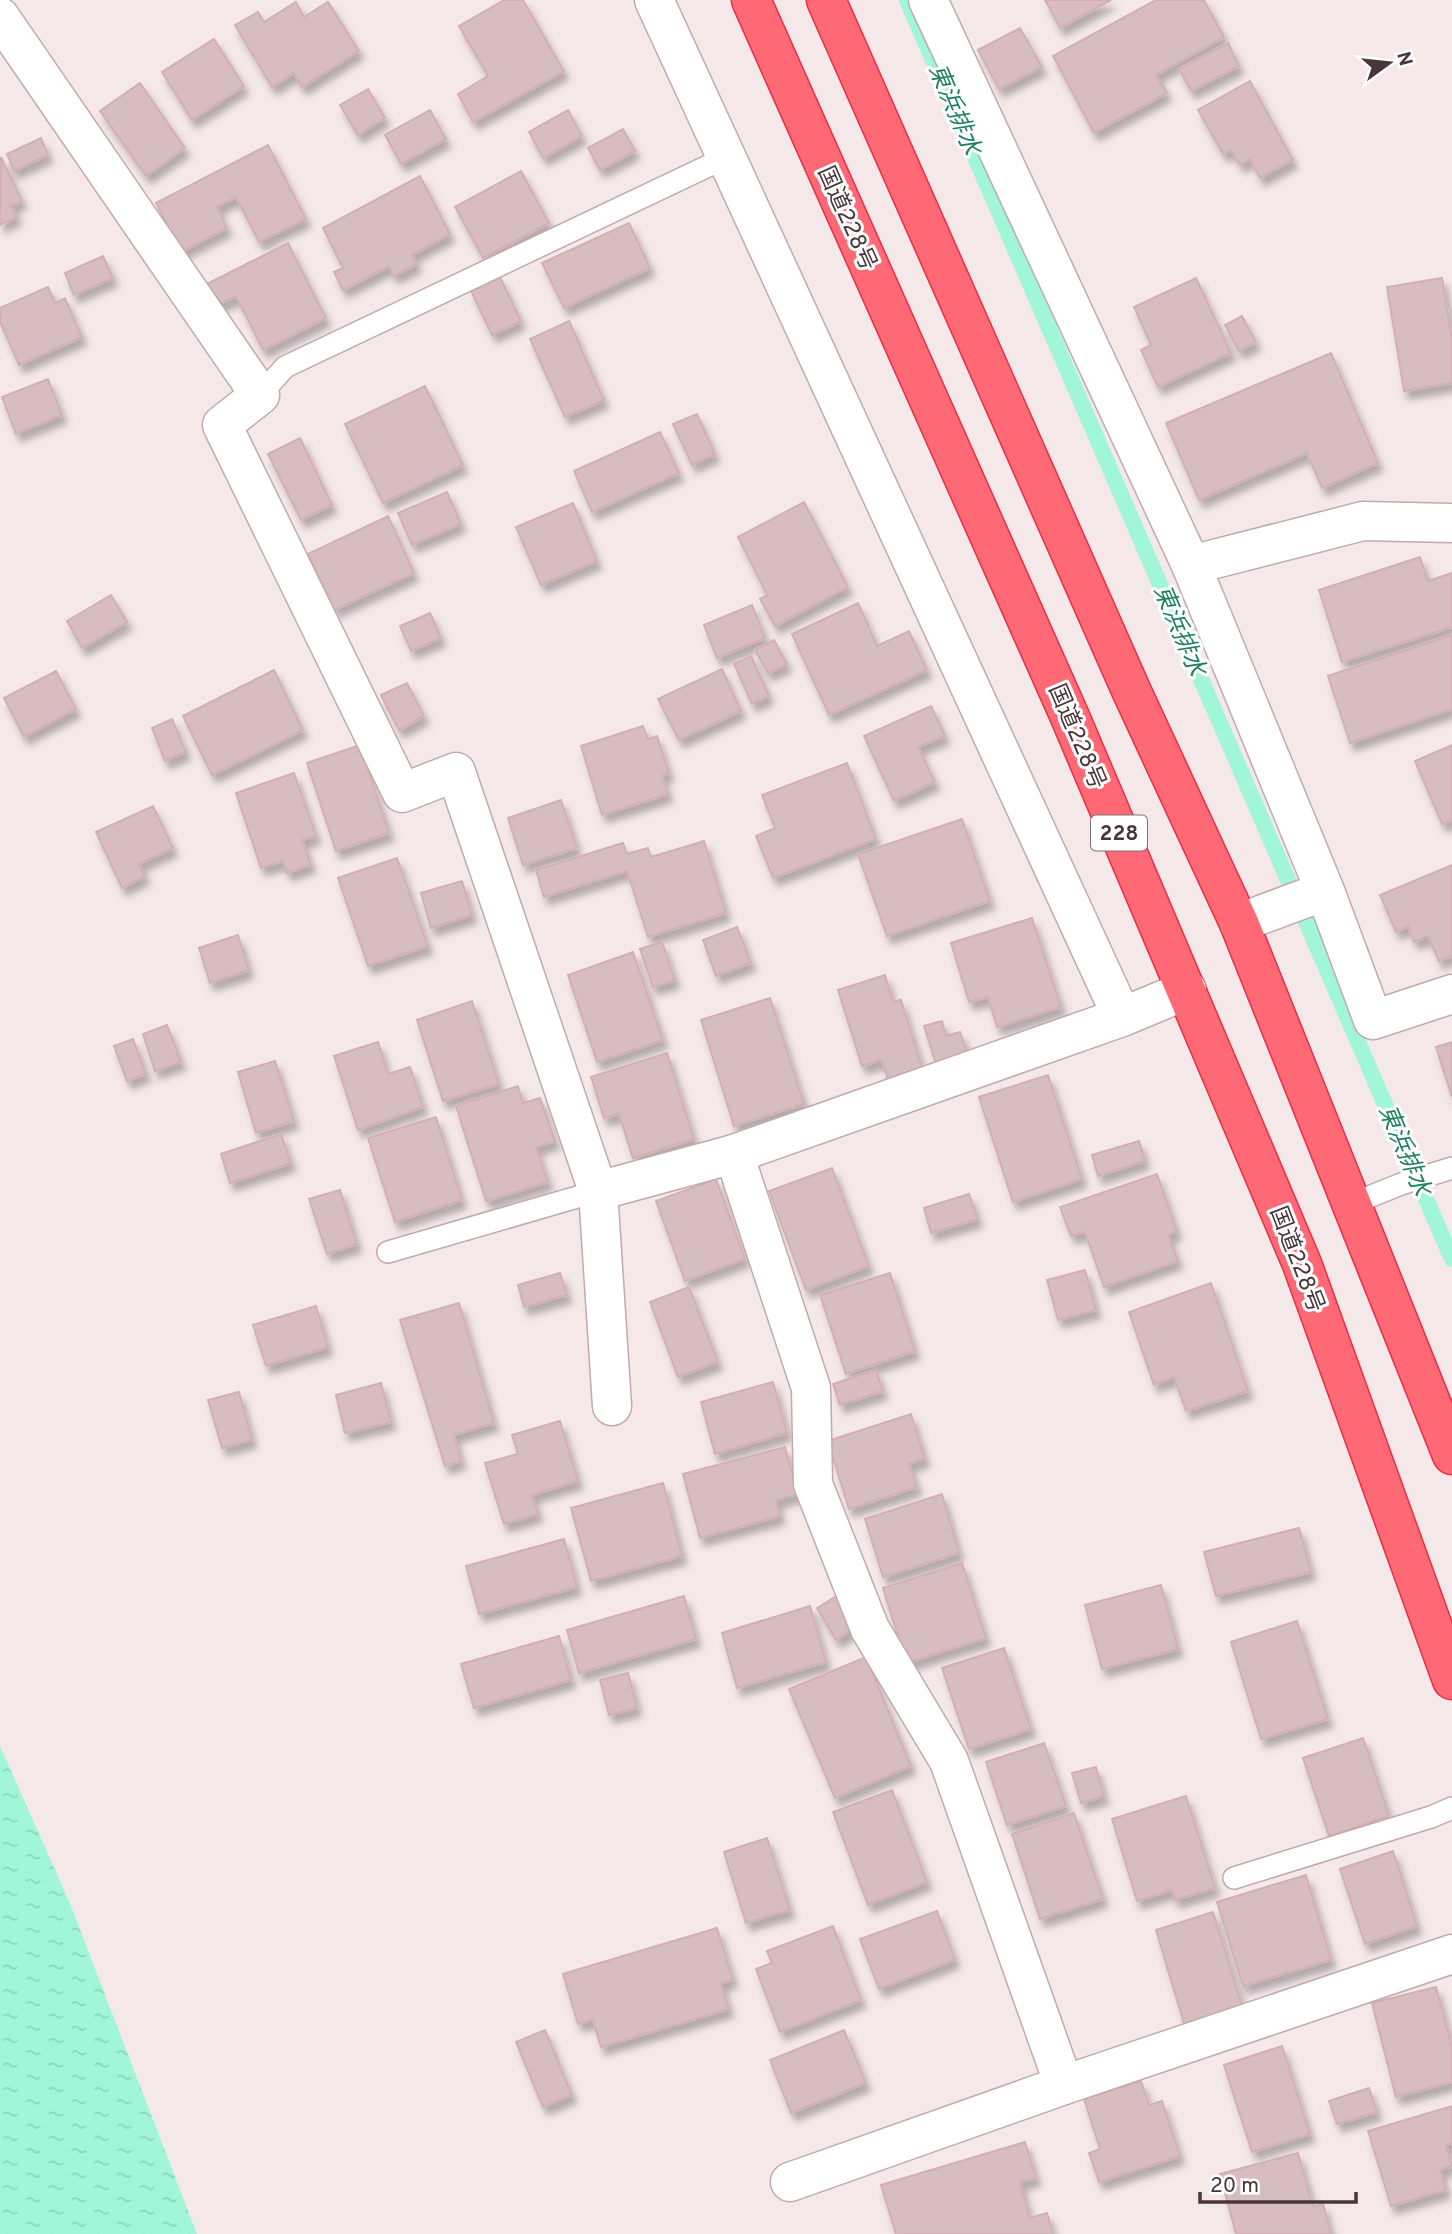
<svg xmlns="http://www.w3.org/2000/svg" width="1452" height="2234" font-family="Overpass,'Noto Sans JP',sans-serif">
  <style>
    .water { fill: url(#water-ripples) }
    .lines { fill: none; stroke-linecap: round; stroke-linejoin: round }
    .stream { stroke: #a1f6d9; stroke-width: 16 }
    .building { fill: #d8bdc0; stroke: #d3afb4; stroke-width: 2; filter: url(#shadow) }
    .lane-casing { stroke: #c2aaac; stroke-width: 24 }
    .street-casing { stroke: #c2aaac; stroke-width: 41 }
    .highway-casing { stroke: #e92e44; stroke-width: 41 }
    .lane { stroke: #fff; stroke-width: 21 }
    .street { stroke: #fff; stroke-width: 38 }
    .highway { stroke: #ff6976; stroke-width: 38 }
    .labels { text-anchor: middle; stroke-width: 6; stroke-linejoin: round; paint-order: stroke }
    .shield { fill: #fff; stroke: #807274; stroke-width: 2 }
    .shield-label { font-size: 21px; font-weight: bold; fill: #493639 }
    .street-label { font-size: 23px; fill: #493639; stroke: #fff }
    .water-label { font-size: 24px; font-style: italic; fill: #1f8162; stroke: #fff }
  </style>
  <defs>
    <pattern id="water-ripples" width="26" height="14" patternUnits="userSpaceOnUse" patternTransform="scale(1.75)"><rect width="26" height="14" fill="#a1f6d9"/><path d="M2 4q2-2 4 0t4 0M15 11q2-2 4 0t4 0" fill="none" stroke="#8cd4bb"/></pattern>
    <filter id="shadow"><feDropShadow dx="4.5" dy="8" stdDeviation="3.5" flood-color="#0004"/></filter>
  </defs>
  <rect width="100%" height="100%" fill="#f5e8e9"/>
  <!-- water -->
  <polygon class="water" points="0,1746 69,1901 197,2234 0,2234"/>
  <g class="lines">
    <!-- stream -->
    <polyline class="stream" points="907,0 1452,1259"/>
  </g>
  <!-- building -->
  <g class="building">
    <polygon points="504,0 523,0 564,71 473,122 458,94 488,76 459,26"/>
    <polygon points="1045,0 1111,0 1060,28"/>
    <polygon points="1156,0 1204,0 1224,37 1156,75 1167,93 1094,133 1053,56"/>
    <polygon points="296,2 304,17 328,2 359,51 302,87 294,73 272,87 235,25 258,12 264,22"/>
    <polygon points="1020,28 1042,67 999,89 978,50"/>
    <polygon points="214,39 244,86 192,120 162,72"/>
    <polygon points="1228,43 1239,66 1191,91 1179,69"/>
    <polygon points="1250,81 1293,160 1260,178 1250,159 1240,165 1231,150 1223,154 1198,110"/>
    <polygon points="140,83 185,148 146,176 100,111"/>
    <polygon points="368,89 385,118 358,135 340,105"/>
    <polygon points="430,110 446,139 401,164 385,135"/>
    <polygon points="568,110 582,136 543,158 529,132"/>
    <polygon points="623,129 635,151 600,170 588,148"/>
    <polygon points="41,138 48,155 14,171 7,154"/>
    <polygon points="268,145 306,219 259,242 236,197 217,207 227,228 181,252 156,203"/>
    <polygon points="1,157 22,201 11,206 17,217 0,225"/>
    <polygon points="521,171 549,223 483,258 455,207"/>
    <polygon points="420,176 450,234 412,255 417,264 394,276 389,266 343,290 334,272 343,268 323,228"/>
    <polygon points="629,223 650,268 564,308 542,263"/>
    <polygon points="288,243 326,318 263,350 236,296 218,305 207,284"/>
    <polygon points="103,256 113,278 74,295 65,273"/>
    <polygon points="500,277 521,321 492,335 471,291"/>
    <polygon points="1196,278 1231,353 1158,387 1141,350 1151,345 1134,307"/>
    <polygon points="1442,278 1452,340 1452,383 1404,391 1387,287"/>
    <polygon points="48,287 55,303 65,298 82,337 19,365 0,322 0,308"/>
    <polygon points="1242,316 1256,342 1239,351 1225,325"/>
    <polygon points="569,321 604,400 565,417 530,339"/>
    <polygon points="1331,353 1378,463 1322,488 1307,453 1199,500 1166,423"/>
    <polygon points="48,379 62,415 16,434 2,397"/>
    <polygon points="425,386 463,465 383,503 345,424"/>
    <polygon points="697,414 715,454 692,465 673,424"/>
    <polygon points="660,432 679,473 592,512 574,471"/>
    <polygon points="300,438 332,505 301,520 268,454"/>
    <polygon points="447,492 461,524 412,545 398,513"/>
    <polygon points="804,502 848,587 775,626 760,599 767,595 738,537"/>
    <polygon points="573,503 597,561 541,585 516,527"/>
    <polygon points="388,516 414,573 334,610 308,554"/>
    <polygon points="1420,557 1428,581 1452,573 1452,627 1342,662 1319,590"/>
    <polygon points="111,595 127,622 82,648 67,621"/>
    <polygon points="858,603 877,646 909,631 927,670 829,715 792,634"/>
    <polygon points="752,605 765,638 717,658 704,625"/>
    <polygon points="430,613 441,638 411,651 400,626"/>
    <polygon points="1452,635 1452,709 1350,743 1328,676"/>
    <polygon points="774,640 787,664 768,673 755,650"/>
    <polygon points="751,656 769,696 752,704 734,664"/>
    <polygon points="722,669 741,711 679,740 658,699"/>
    <polygon points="274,670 303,730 212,775 183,716"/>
    <polygon points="56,671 76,709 24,737 4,698"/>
    <polygon points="407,683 424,716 399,730 381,695"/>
    <polygon points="931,706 945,736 918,747 935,782 894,801 864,736"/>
    <polygon points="172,719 186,752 165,761 152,728"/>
    <polygon points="643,726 648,739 657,736 669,773 662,776 668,794 602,815 581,746"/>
    <polygon points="360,745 389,833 336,851 307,763"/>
    <polygon points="1452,745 1452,820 1442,824 1415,761"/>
    <polygon points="847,763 876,839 773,878 756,836 775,828 762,795"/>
    <polygon points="294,773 316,836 302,840 311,865 287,873 283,861 261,868 236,793"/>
    <polygon points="561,800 577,848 523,865 508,818"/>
    <polygon points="153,806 173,848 139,864 145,876 122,888 96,832"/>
    <polygon points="962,819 990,901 887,936 858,854"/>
    <polygon points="704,841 726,913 648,937 627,871 544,897 536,870 623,843 627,854 648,848 651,857"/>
    <polygon points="397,858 428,946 368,966 338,878"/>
    <polygon points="1452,865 1452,956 1439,961 1428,936 1414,942 1408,926 1396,932 1380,895"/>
    <polygon points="462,881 472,915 431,928 421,893"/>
    <polygon points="1032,918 1061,1007 997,1027 988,997 969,1002 951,943"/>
    <polygon points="737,927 751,963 716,976 703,940"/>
    <polygon points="238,935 249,970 210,983 199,948"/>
    <polygon points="662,942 675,980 653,987 640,949"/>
    <polygon points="633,952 663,1040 597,1062 568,975"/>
    <polygon points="885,975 893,1002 901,1000 923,1070 888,1080 882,1060 862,1066 838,990"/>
    <polygon points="770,998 804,1104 734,1126 701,1020"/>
    <polygon points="472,1001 499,1084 443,1101 417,1020"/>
    <polygon points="942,1021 946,1036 960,1032 968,1054 936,1064 924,1026"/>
    <polygon points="167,1025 181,1062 155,1071 143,1034"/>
    <polygon points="133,1039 146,1074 127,1081 114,1046"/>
    <polygon points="378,1042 388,1074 410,1067 423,1107 358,1130 334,1056"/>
    <polygon points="1452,1042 1452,1097 1436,1047"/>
    <polygon points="667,1053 694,1139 633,1158 619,1114 604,1118 591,1077"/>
    <polygon points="275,1061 294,1121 256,1133 238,1072"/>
    <polygon points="1048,1075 1082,1179 1013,1202 979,1097"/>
    <polygon points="518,1086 523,1103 540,1098 555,1141 536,1147 548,1182 486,1201 456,1106"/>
    <polygon points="436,1117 462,1200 395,1222 368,1138"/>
    <polygon points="281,1134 291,1163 230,1183 221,1154"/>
    <polygon points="1139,1141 1145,1161 1098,1176 1092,1155"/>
    <polygon points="832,1168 869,1266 806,1290 769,1191"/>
    <polygon points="1157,1174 1177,1232 1168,1235 1178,1261 1104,1287 1085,1232 1071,1236 1060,1207"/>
    <polygon points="716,1179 745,1259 685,1281 656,1201"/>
    <polygon points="340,1190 357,1244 327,1254 309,1199"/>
    <polygon points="969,1194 978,1219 931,1233 924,1208"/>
    <polygon points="1085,1270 1096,1310 1058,1320 1047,1280"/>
    <polygon points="560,1273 567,1295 524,1307 518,1285"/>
    <polygon points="890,1273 915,1351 846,1374 820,1295"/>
    <polygon points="1211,1283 1248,1391 1186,1411 1174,1377 1154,1385 1129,1312"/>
    <polygon points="689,1287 718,1362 678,1377 650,1302"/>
    <polygon points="459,1303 494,1423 454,1435 461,1461 445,1466 400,1320"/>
    <polygon points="316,1306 328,1347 266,1366 253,1325"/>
    <polygon points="876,1370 883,1391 840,1405 833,1384"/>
    <polygon points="773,1382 787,1433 715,1454 701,1402"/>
    <polygon points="381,1383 391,1422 345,1433 336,1395"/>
    <polygon points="239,1392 252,1440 222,1448 208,1400"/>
    <polygon points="911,1414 925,1459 909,1464 917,1487 849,1509 828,1441"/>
    <polygon points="560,1421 578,1481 532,1495 538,1514 504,1524 485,1463 518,1454 512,1435"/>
    <polygon points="785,1447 798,1494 776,1500 780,1516 700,1538 683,1474"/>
    <polygon points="663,1483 682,1556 591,1581 571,1508"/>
    <polygon points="942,1494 959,1553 883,1577 865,1519"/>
    <polygon points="1299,1528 1311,1572 1216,1596 1204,1552"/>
    <polygon points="564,1539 577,1587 479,1614 466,1566"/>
    <polygon points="962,1563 986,1638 906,1663 883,1588"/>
    <polygon points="1161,1585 1178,1649 1102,1669 1085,1605"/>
    <polygon points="684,1596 696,1639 579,1673 567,1630"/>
    <polygon points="837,1596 855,1628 836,1640 817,1608"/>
    <polygon points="810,1606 826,1662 737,1688 722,1633"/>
    <polygon points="1297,1621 1328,1719 1261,1739 1231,1642"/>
    <polygon points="559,1636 571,1680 474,1708 461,1664"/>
    <polygon points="1004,1648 1031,1729 969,1749 942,1668"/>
    <polygon points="866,1657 911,1766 835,1798 789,1689"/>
    <polygon points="628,1673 637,1708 609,1715 600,1680"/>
    <polygon points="1363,1738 1389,1816 1329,1836 1303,1758"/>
    <polygon points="1044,1743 1066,1806 1007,1825 986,1762"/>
    <polygon points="1096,1767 1104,1796 1081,1803 1072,1773"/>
    <polygon points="892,1790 927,1882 868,1905 833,1812"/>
    <polygon points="1186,1796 1215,1888 1175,1900 1172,1890 1137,1901 1112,1819"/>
    <polygon points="1074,1813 1103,1899 1040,1919 1012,1834"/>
    <polygon points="767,1838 790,1910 746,1923 724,1852"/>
    <polygon points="1393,1851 1417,1926 1365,1944 1340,1869"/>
    <polygon points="1306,1875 1331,1960 1243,1986 1217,1902"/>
    <polygon points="937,1911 955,1960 879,1989 860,1939"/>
    <polygon points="1213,1912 1243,2009 1185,2027 1156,1930"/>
    <polygon points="833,1926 861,2000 780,2032 756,1969 772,1963 767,1951"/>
    <polygon points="717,1928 733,1980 721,1983 729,2009 601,2047 593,2020 578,2024 563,1974"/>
    <polygon points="1436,1987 1452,2047 1452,2082 1396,2097 1372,2003"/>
    <polygon points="545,2030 572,2095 543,2107 516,2042"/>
    <polygon points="844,2030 866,2083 791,2113 770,2060"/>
    <polygon points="1282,2046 1310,2134 1252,2152 1224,2065"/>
    <polygon points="1141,2081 1149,2105 1162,2101 1180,2156 1099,2182 1089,2153 1100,2149 1084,2099"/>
    <polygon points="1369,2088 1377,2112 1337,2124 1329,2101"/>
    <polygon points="1452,2106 1452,2143 1446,2145 1452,2166 1440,2170 1446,2190 1391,2206 1368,2131"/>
    <polygon points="1025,2142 1036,2178 1020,2182 1030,2218 1047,2213 1053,2234 896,2234 881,2185"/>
    <polygon points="1298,2153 1313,2207 1323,2204 1331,2234 1236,2234 1220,2174"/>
  </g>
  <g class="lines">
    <defs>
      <g id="lane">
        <polyline points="260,395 285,367 727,157"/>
        <polyline points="1352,1204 1401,1184 1452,1168"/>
        <polyline points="388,1252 598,1191"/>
        <polyline points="1234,1878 1431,1817 1452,1808"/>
      </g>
      <g id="street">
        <polyline points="654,0 1122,1017"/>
        <polyline points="928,0 1191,565 1325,891 1239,923"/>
        <polyline points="0,17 260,395 222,425 402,793 456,772 598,1191 612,1406"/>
        <polyline points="1191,565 1363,521 1452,523"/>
        <polyline points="1325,891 1373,1020 1452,994"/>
        <polyline points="734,1154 811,1388 813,1484 870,1629 949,1761 1064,2085"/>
        <polyline points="598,1191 734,1154 1122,1017 1187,990"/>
        <polyline points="790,2182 1064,2085 1452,1954"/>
      </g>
      <g id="highway">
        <polyline points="751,0 1070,717 1302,1264 1452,1680"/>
        <polyline points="826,0 1131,690 1239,923 1452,1455"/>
      </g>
    </defs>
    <!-- lane casing -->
    <use href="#lane" class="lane-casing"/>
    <!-- street casing -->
    <use href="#street" class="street-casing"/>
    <!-- highway casing -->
    <use href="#highway" class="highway-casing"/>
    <!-- lane -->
    <use href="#lane" class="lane"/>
    <!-- street -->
    <use href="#street" class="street"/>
    <!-- highway -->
    <use href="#highway" class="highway"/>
  </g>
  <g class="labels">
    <!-- shield labels -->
    <rect class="shield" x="1091" y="815.5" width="56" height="35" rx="5"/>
    <g class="shield-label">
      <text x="1119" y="840">228</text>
    </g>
    <!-- street labels -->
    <g class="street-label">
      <text transform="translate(848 218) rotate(66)" y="8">国道228号</text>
      <text transform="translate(1078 736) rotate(67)" y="8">国道228号</text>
      <text transform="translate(1298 1259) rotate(69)" y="8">国道228号</text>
    </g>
    <!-- water labels -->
    <g class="water-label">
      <text transform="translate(955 109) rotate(67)" y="8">東浜排水</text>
      <text transform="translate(1180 630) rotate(67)" y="8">東浜排水</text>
      <text transform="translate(1405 1150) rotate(67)" y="8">東浜排水</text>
    </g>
  </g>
  <!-- north arrow -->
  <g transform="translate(1389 63) rotate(75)" stroke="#ffffff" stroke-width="5" paint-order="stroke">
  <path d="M0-5L12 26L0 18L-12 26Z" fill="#493639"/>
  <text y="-10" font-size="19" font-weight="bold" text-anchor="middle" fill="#493639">N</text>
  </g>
  <!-- scale -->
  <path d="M1200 2192v10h156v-10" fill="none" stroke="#493639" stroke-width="3.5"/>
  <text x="1210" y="2192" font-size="21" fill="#493639" stroke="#ffffff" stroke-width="5" paint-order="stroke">20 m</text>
</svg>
